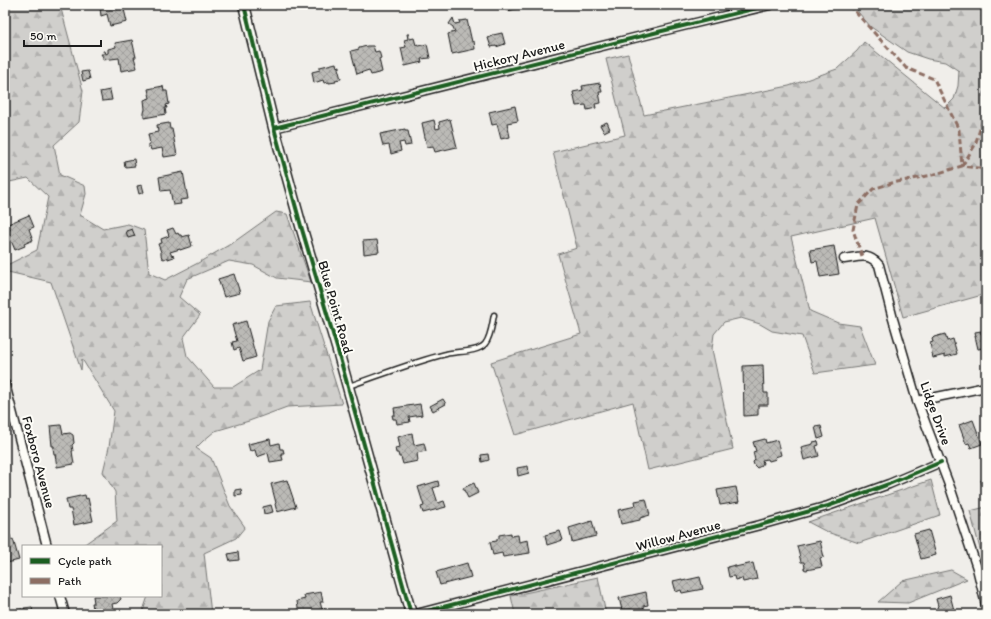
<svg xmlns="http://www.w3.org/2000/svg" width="991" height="619" font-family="Itim,sans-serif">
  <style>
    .forest { fill: url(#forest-firs); stroke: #767674 }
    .building { fill: url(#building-cross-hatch); stroke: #1c1c1c }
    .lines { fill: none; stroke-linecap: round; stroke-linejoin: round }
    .service-casing { stroke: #1c1c1c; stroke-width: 7 }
    .minor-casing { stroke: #1c1c1c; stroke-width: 11 }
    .tertiary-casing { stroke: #1c1c1c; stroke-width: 13 }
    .service { stroke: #fdfcf7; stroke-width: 4 }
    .minor { stroke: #fdfcf7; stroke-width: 8 }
    .tertiary { stroke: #fdfcf7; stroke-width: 10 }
    .quiet { stroke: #8d6e63; stroke-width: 3; stroke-dasharray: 6 3; stroke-linecap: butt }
    .cycleway-casing { stroke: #fdfcf7; stroke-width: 6 }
    .cycleway { stroke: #1b5e20; stroke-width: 4 }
    .labels { text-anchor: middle; stroke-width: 4; stroke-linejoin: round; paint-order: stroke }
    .street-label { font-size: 14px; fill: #1c1c1c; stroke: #fdfcf7 }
  </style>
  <defs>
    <pattern id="forest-firs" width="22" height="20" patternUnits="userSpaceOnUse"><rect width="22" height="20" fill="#d0cfcc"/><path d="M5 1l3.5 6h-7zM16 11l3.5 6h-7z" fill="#b2b1af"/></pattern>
    <pattern id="building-cross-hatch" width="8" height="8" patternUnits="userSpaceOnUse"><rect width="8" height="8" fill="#bbbab6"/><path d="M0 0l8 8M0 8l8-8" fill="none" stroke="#a09f9c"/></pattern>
  </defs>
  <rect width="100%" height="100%" fill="#f0eeea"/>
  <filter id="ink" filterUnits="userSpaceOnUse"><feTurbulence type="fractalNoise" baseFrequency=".025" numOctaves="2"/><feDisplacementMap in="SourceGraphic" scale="8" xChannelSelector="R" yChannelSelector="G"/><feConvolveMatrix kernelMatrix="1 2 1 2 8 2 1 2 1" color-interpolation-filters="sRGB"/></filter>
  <g filter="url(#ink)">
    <!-- forest -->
    <g class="forest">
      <polygon points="5,5 60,5 83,91 79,122 54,145 60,175 85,186 86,194 80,215 103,229 128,224 144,230 149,273 165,280 198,263 234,242 276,212 287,214 311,282 277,278 253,265 229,261 187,279 179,297 200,315 183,338 187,356 214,387 233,387 260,370 268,321 276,306 310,302 342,404 287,407 249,421 215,431 203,441 196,448 211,458 230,506 245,527 236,538 204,553 211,614 142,614 148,596 161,596 161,546 82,546 117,521 115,492 103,472 109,447 114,411 82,359 81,370 51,282 8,272 5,269 5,266 37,250 48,197 28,178 5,183"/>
      <polygon points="857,5 986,5 986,294 903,317 875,218 791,237 810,311 838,323 860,326 875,365 815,373 802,336 772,331 760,324 741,318 724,322 714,334 712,349 733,449 648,470 633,402 515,435 491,362 581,334 558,254 577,248 553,152 625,135 606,59 628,54 644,115 789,86 837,69 857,51 864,42 945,108 954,99 958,86 959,71 945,62 928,59 907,52 871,27 858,12"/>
      <polygon points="931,480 940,515 859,543 827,532 808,522"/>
      <polygon points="986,507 986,572 970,511"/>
      <polygon points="951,570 967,579 908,603 878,602 902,581"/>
      <polygon points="598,577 606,614 515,614 511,596"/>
    </g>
    <!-- building -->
    <g class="building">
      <polygon points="105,5 123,5 127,22 110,26 107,14 101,16 100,8 106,7"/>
      <polygon points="505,5 523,5 524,7 507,11"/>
      <polygon points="453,18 455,24 460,23 459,21 467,20 472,42 474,41 475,49 452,54 448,34 455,32 453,27 449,24"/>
      <polygon points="502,33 505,44 496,47 496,46 491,47 488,38 493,36 493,35"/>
      <polygon points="407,34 409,34 410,39 414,38 416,45 418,44 418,46 427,44 430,58 421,59 422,62 405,66 401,48 406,47 404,40 408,39"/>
      <polygon points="132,40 136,57 134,57 137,68 121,71 119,58 103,60 103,57 101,54 104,54 103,51 105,51 106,54 108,53 108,49 116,47 115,43"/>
      <polygon points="367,46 373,46 375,52 379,51 381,58 379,59 382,72 371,75 369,70 357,74 351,51 359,49 359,48"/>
      <polygon points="336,63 337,67 340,66 340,68 338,68 341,79 335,80 336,82 329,83 329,82 324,83 323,80 314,83 312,72 320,70 320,67"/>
      <polygon points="88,71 90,79 83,81 81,72"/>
      <polygon points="600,83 602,92 599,92 601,103 595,104 596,108 587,110 586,105 576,106 573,92 583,90 582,86"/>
      <polygon points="163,86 164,91 167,91 169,104 166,105 167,108 165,108 166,114 144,118 144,113 145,109 144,100 150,98 148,89"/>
      <polygon points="110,90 112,100 102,101 100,92"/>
      <polygon points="515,106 518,121 507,123 510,137 501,139 497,124 492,125 489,112"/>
      <polygon points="450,119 457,147 435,152 433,146 427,147 422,123 434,120 436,129 440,128 439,122"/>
      <polygon points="607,122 610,129 604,132 600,125"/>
      <polygon points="169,123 170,129 172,129 177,155 164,157 162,148 151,150 150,147 148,147 148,144 150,144 148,134 158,132 157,125"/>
      <polygon points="405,129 405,131 408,131 411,145 405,146 404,142 399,143 401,151 391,154 389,145 383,146 380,134"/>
      <polygon points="134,159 135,166 125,167 124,161"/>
      <polygon points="183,172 188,199 180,200 181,204 173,205 170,190 161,191 159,177"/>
      <polygon points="142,185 144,192 139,194 137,186"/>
      <polygon points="29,215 34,227 29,229 33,240 24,244 25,246 15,250 7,231 10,230 8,224"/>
      <polygon points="173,228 176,234 178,233 179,235 181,235 182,237 189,235 192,246 180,250 180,249 170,252 172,256 173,255 174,257 168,259 168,257 164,259 162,258 161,255 161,252 158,244 162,243 161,239 169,236 167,230"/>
      <polygon points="132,229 135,236 128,238 126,231"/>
      <polygon points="377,240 379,252 364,254 363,241"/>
      <polygon points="834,246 839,274 820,277 817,261 812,262 810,250"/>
      <polygon points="234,274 240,293 224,297 218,279"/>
      <polygon points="246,321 256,357 243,361 239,348 234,350 232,342 237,341 232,325"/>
      <polygon points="981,331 981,334 986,333 986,349 985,348 978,349 975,336 976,336 975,332"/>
      <polygon points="945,334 947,341 953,339 957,354 945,357 945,355 933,358 930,343 933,342 932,339 934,337"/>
      <polygon points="763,365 764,393 768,393 768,405 758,405 758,415 744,416 743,366"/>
      <polygon points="443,399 446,404 433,411 430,406"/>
      <polygon points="420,404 422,415 409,417 410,422 397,424 396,419 393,419 392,415 395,415 394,408"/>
      <polygon points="973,420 982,444 971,448 969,443 966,444 959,425"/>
      <polygon points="61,425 63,434 70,433 73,435 74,443 72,445 73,451 72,451 74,464 57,467 55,454 54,454 53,448 54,448 54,446 52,446 50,426"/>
      <polygon points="821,426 824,437 818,439 815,427"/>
      <polygon points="412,433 414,445 424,443 426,451 417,453 418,461 403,464 401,457 399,457 398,453 396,453 395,448 400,447 398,437"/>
      <polygon points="270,439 271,445 279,443 280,449 283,449 284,453 281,453 283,460 270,462 268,453 257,457 255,450 250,451 248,444"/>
      <polygon points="765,439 766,443 777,440 781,455 775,457 776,459 769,461 768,459 762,460 763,463 761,466 757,468 754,465 753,462 755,460 753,452 756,451 753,442"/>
      <polygon points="818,441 819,445 816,446 819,456 804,460 801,447 813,444 813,442"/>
      <polygon points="488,454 489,460 482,462 481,455"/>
      <polygon points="528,466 529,473 518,476 517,468"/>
      <polygon points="986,473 986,491 984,491 981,480 986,479 985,474"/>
      <polygon points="287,480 296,507 277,512 275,504 276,503 271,484"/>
      <polygon points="438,481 439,486 433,488 438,503 444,501 446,507 423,513 421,507 424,506 418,487"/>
      <polygon points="474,483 478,493 468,498 463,488"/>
      <polygon points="736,487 739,502 720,505 717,490"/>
      <polygon points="241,489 242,495 235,496 235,490"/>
      <polygon points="85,495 86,499 88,498 93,521 74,525 71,509 68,509 66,499"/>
      <polygon points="646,499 650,515 640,518 640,520 621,524 618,510 636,506 635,501"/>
      <polygon points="271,505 273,512 264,514 263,507"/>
      <polygon points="592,521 596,536 572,542 569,528"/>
      <polygon points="929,530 936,555 921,559 914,534"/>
      <polygon points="560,531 563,540 547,545 545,535"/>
      <polygon points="511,533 511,536 518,535 519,542 528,540 530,553 503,557 502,553 493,555 490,542 497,541 497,539 499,538 499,535"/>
      <polygon points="10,535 11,540 13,539 19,560 7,563 8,566 5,567 5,536"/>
      <polygon points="820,541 824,557 820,558 822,567 806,570 804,569 804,568 805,568 804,562 801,562 797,546"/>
      <polygon points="238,552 239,560 230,561 228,554"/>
      <polygon points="467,563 471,577 440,585 436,572"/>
      <polygon points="753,563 757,579 743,582 742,578 735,580 734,576 729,577 727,567 735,565 735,567"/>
      <polygon points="700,577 703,589 682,593 681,590 676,592 673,581 682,579 682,581"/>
      <polygon points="321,592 323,602 320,602 322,609 324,608 325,614 307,614 307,613 299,614 296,612 298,608 297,601 305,599 304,595"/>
      <polygon points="646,592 648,605 643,606 644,612 632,614 631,609 622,610 619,598"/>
      <polygon points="950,595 955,614 940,614 940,612 938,613 937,607 938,606 936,599"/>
      <polygon points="93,596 120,596 121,599 117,603 112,604 114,614 94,614 92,603 94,603"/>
      <polygon points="32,607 33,614 5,614 5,613 22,609 22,611 25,611 24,608"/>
    </g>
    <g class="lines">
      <defs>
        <path id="service" d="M349 386C381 375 413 362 446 354 457 351 477 353 485 344 491 337 492 324 494 315"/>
        <g id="minor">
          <polyline points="274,128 662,31 770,5"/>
          <path d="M844 259C859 257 868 252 879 265L893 319 917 401 951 490 977 568 986 605"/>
          <polyline points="5,384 47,546"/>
          <polyline points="917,401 986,387"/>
          <polyline points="60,596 65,614"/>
          <polyline points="416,614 760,525 828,506 889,484 941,462"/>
        </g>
        <polyline id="tertiary" points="244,5 274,128 301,226 338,351 411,614"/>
      </defs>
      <!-- service casing -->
      <use href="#service" class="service-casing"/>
      <!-- minor casing -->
      <use href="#minor" class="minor-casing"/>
      <!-- tertiary casing -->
      <use href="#tertiary" class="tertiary-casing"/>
      <!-- service -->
      <use href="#service" class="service"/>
      <!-- minor -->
      <use href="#minor" class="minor"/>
      <!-- tertiary -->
      <use href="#tertiary" class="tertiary"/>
      <!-- quiet -->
      <g class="quiet">
        <polyline points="849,5 906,68 934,79 959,130 962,166"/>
        <polyline points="962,166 975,145 986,110"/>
        <polyline points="862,256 853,230 858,205 873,189 892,183 932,175 962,166 986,169"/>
      </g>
      <defs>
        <g id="cycleway">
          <polyline points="244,5 274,128 301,226 338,351 411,614"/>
          <polyline points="274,128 662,31 770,5"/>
          <polyline points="416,614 760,525 828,506 889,484 941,462"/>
        </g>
      </defs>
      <!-- cycleway casing -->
      <use href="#cycleway" class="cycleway-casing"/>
      <!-- cycleway -->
      <use href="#cycleway" class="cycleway"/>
    </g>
  </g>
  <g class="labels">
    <!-- street labels -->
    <g class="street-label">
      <text transform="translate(519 55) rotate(-14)" y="5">Hickory Avenue</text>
      <text transform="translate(336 307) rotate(74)" y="5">Blue Point Road</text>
      <text transform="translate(936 413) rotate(70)" y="5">Lidge Drive</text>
      <text transform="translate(39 462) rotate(75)" y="5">Foxboro Avenue</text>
      <text transform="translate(678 535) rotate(-15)" y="5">Willow Avenue</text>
    </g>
  </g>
  <!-- margin -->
  <rect width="991" height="619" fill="none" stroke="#fdfcf7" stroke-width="20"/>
  <rect x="10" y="10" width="971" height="599" fill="none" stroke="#1c1c1c" stroke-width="1.5" filter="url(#ink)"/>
  <!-- legend -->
  <rect x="22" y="545" width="140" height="52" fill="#fdfcf7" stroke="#a3a29f"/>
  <rect x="30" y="558" width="20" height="6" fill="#1b5e20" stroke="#a3a29f"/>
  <text x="58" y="565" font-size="12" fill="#1c1c1c">Cycle path</text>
  <rect x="30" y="578" width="20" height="6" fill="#8d6e63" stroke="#a3a29f"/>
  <text x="58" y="585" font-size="12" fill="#1c1c1c">Path</text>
  <!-- scale -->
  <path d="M24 40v6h77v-6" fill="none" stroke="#1c1c1c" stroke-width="2"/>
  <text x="30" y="40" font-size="12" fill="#1c1c1c" stroke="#fdfcf7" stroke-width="3" paint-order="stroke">50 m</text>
</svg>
